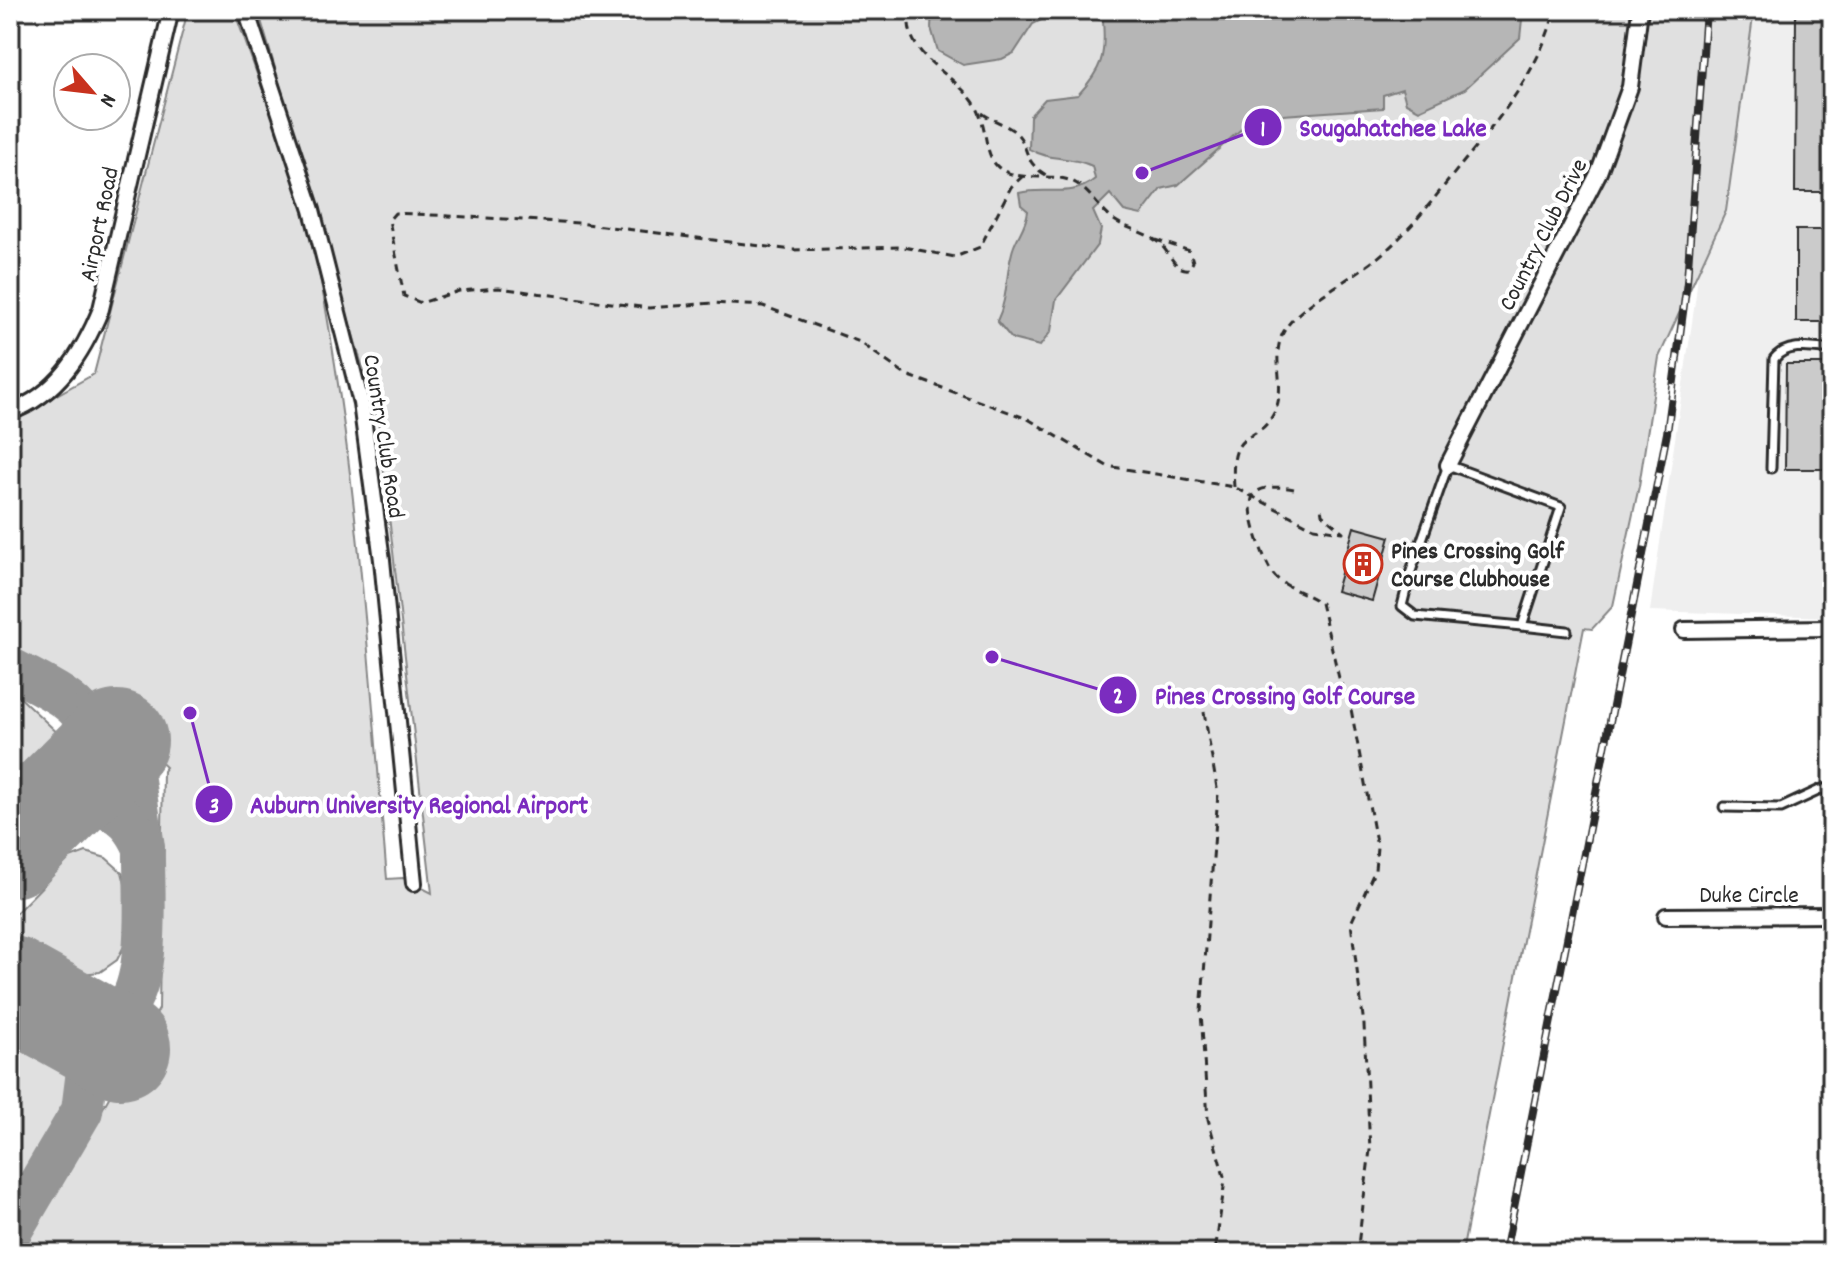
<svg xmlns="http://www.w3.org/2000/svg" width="1842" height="1263" font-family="Dekko,sans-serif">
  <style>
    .built { fill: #efefef }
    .green { fill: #e0e0e0; stroke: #868686; stroke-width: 2 }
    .water { fill: #b6b6b6; stroke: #7e7e7e; stroke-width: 2 }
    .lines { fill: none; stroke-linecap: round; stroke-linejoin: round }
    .taxiway { stroke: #959595; stroke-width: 42 }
    .runway { stroke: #959595; stroke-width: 102 }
    .building { fill: #cbcbcb; stroke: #2b2b2b; stroke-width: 2 }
    .service-casing { stroke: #2b2b2b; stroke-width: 13 }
    .minor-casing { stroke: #2b2b2b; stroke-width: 20 }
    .path { stroke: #2b2b2b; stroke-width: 3; stroke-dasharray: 8 6; stroke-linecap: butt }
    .service { stroke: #fff; stroke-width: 7 }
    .minor { stroke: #fff; stroke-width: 14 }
    .rail-casing { stroke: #2b2b2b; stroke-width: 8 }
    .rail { stroke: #fff; stroke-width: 5; stroke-dasharray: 15; stroke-linecap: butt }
    .labels { text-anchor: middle; stroke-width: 8; stroke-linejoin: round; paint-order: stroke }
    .street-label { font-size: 24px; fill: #2b2b2b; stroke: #fff }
    .poi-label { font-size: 24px; font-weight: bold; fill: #2b2b2b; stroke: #fff; text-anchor: start }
    .leader { fill: none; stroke: #7b2cbf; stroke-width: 3 }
    .callout-dot { fill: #7b2cbf; stroke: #fff; stroke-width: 3 }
    .mark-label { font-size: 24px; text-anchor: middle; font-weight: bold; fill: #fff }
    .callout-label { font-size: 26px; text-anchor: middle; font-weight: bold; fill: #7b2cbf; stroke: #fff; stroke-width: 8; stroke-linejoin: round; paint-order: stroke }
  </style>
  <rect width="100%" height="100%" fill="#fff"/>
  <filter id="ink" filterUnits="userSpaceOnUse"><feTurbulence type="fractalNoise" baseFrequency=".0125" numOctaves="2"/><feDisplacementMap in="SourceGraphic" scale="16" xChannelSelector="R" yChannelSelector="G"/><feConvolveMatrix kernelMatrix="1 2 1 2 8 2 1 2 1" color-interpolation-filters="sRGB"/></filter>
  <g filter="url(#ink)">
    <!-- built -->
    <polygon class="built" points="1720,10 1832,10 1832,617 1650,611 1696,295"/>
    <!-- green -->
    <g class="green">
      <path d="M188 10H234C265 99 303 189 321 282 358 479 370 679 387 879L403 878 432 893 378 420 258 10H1754L1726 211 1659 357 1639 486 1613 606 1592 629 1584 628 1462 1253H14L43 1214 159 1009 163 771 166 767 94 701 10 654V421L94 374Z"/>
      <polygon points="10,688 64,739 36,785 19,766 10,775"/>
      <polygon points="86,852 106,858 122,872 126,888 126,942 117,960 100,972 62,976 10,947 10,919 70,858"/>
      <path d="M10 1025C48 1046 78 1055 65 1106L10 1203Z"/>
    </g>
    <!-- water -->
    <g class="water">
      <polygon points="932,10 1061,10 1033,24 1014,53 1002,59 963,65 938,51 931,28"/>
      <path d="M1069 10H1523L1520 38 1465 89 1419 110 1406 103 1402 89 1383 95V108L1255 117 1178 185 1161 189 1141 215 1124 211 1110 194 1093 211 1101 229 1098 244 1056 300 1051 331 1040 346 1012 339 997 321C1009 297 1005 270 1014 246 1019 233 1026 226 1028 211L1021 205 1019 193C1047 186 1071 199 1095 179L1092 166C1067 154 1054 163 1029 149L1030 116 1045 99 1078 95C1102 69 1106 56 1103 21Z"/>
    </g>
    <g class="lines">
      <!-- taxiway -->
      <g class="taxiway">
        <path d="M10 668C62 697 118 713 75 783"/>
        <polyline points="86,715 132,767 144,847"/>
        <path d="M10 1233 82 1111 87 1071 75 1023C91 1021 109 1019 122 1010 153 987 143 885 144 848 123 798 86 800 41 816"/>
      </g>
      <!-- runway -->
      <g class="runway">
        <polyline points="10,847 117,741"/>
        <polyline points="10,987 120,1048"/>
      </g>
    </g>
    <!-- building -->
    <g class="building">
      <polygon points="1796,10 1832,10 1832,192 1795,192"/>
      <rect x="1796" y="230" width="36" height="92"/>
      <polygon points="1786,364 1825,364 1824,469 1785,469"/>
      <polygon points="1354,527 1390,537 1372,601 1336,591"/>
    </g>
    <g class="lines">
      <defs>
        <g id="service">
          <polygon points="1448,465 1561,507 1522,626 1415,616 1402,606 1410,574"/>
          <path d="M1771 468 1774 359C1787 342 1813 348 1832 350"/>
          <polyline points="1522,626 1567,631"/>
          <polyline points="1724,807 1781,808 1822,789 1832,789"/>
        </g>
        <g id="minor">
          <polyline points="246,10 312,210 361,403 382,560 414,883"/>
          <path d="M10 412C57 395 83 353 101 309L171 10"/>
          <polyline points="1448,465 1599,172 1630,87 1640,10"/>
          <polyline points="1684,630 1832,628"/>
          <polyline points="1666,916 1832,915"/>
        </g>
      </defs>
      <!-- service casing -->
      <use href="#service" class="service-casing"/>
      <!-- minor casing -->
      <use href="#minor" class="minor-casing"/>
      <!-- path -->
      <g class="path">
        <path d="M910 10C901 54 949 70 972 100 989 122 982 153 998 167 1021 186 1057 168 1080 186 1092 195 1099 208 1110 217 1124 229 1145 231 1159 243 1170 252 1174 271 1189 269L1193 262 1190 251 1156 240"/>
        <path d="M982 113C992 121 1006 124 1015 132 1030 144 1021 162 1048 176"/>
        <polyline points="1023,176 1011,187 980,247 955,257 903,247 792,250 579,223 395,213 389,220 404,296 421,303 459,291 499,288 649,308 714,303 763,306 860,342 904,374 1028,419 1107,466 1234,487 1314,528 1343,532 1322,514 1321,507"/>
        <path d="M1234 487C1229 423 1256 448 1274 413 1289 384 1266 353 1288 325 1304 303 1352 278 1376 259 1412 230 1436 195 1465 160 1504 113 1539 70 1555 10"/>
        <path d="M1294 489C1283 487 1260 484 1253 496 1245 511 1264 561 1273 574 1283 587 1306 593 1321 603L1339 678 1351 709 1377 847 1375 870 1351 923 1364 1025 1370 1150 1357 1253"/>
        <polyline points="1204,712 1218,794 1201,1012 1208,1119 1225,1180 1215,1253"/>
      </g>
      <!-- service -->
      <use href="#service" class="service"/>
      <!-- minor -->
      <use href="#minor" class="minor"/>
      <defs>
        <polyline id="rail" points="1505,1253 1667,433 1687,282 1706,10"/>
      </defs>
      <!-- rail casing -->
      <use href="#rail" class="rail-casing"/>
      <!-- rail -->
      <use href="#rail" class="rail"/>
    </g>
  </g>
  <!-- icons -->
  <defs>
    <symbol id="building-ring" viewBox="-11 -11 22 22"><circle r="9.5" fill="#fff" stroke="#c8321e" stroke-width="1.5"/><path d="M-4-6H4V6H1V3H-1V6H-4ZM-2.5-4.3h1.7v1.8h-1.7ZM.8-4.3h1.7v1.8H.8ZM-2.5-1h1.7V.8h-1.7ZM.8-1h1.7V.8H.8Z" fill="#c8321e"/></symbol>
  </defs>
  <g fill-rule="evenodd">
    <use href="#building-ring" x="1341" y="542" width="44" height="44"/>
  </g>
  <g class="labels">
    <!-- street labels -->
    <g class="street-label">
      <text transform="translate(98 224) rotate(-78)" y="8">Airport Road</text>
      <text transform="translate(1542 234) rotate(-63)" y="8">Country Club Drive</text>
      <text transform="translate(385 436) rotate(81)" y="8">Country Club Road</text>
      <text x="1749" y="902">Duke Circle</text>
    </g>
    <!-- poi labels -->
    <g class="poi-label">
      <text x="1391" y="558">Pines Crossing Golf<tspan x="1391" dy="28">Course Clubhouse</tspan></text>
    </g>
  </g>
  <!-- callouts -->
  <path class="leader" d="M1142 173L1263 127M992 657L1118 695M190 713L214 804"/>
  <g class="callout-dot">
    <circle cx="1142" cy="173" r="8"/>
    <circle cx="992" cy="657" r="8"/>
    <circle cx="190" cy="713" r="8"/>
    <circle cx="1263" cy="127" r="20"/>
    <circle cx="1118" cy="695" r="20"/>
    <circle cx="214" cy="804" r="20"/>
  </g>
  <g class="mark-label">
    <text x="1263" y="136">1</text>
    <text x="1118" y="703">2</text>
    <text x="214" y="813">3</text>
  </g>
  <g class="callout-label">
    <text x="1393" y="136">Sougahatchee Lake</text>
    <text x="1285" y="704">Pines Crossing Golf Course</text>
    <text x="419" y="813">Auburn University Regional Airport</text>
  </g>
  <!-- margin -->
  <rect width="1842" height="1263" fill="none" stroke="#fff" stroke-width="40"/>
  <rect x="20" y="20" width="1802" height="1223" fill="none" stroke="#2b2b2b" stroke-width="3" filter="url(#ink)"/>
  <!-- north arrow -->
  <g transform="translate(92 92) rotate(118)"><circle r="38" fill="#ffffff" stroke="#aaaaaa" stroke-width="2"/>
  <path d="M0-6L14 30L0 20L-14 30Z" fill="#c8321e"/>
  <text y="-12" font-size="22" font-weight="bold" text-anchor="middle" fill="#2b2b2b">N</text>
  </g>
</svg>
